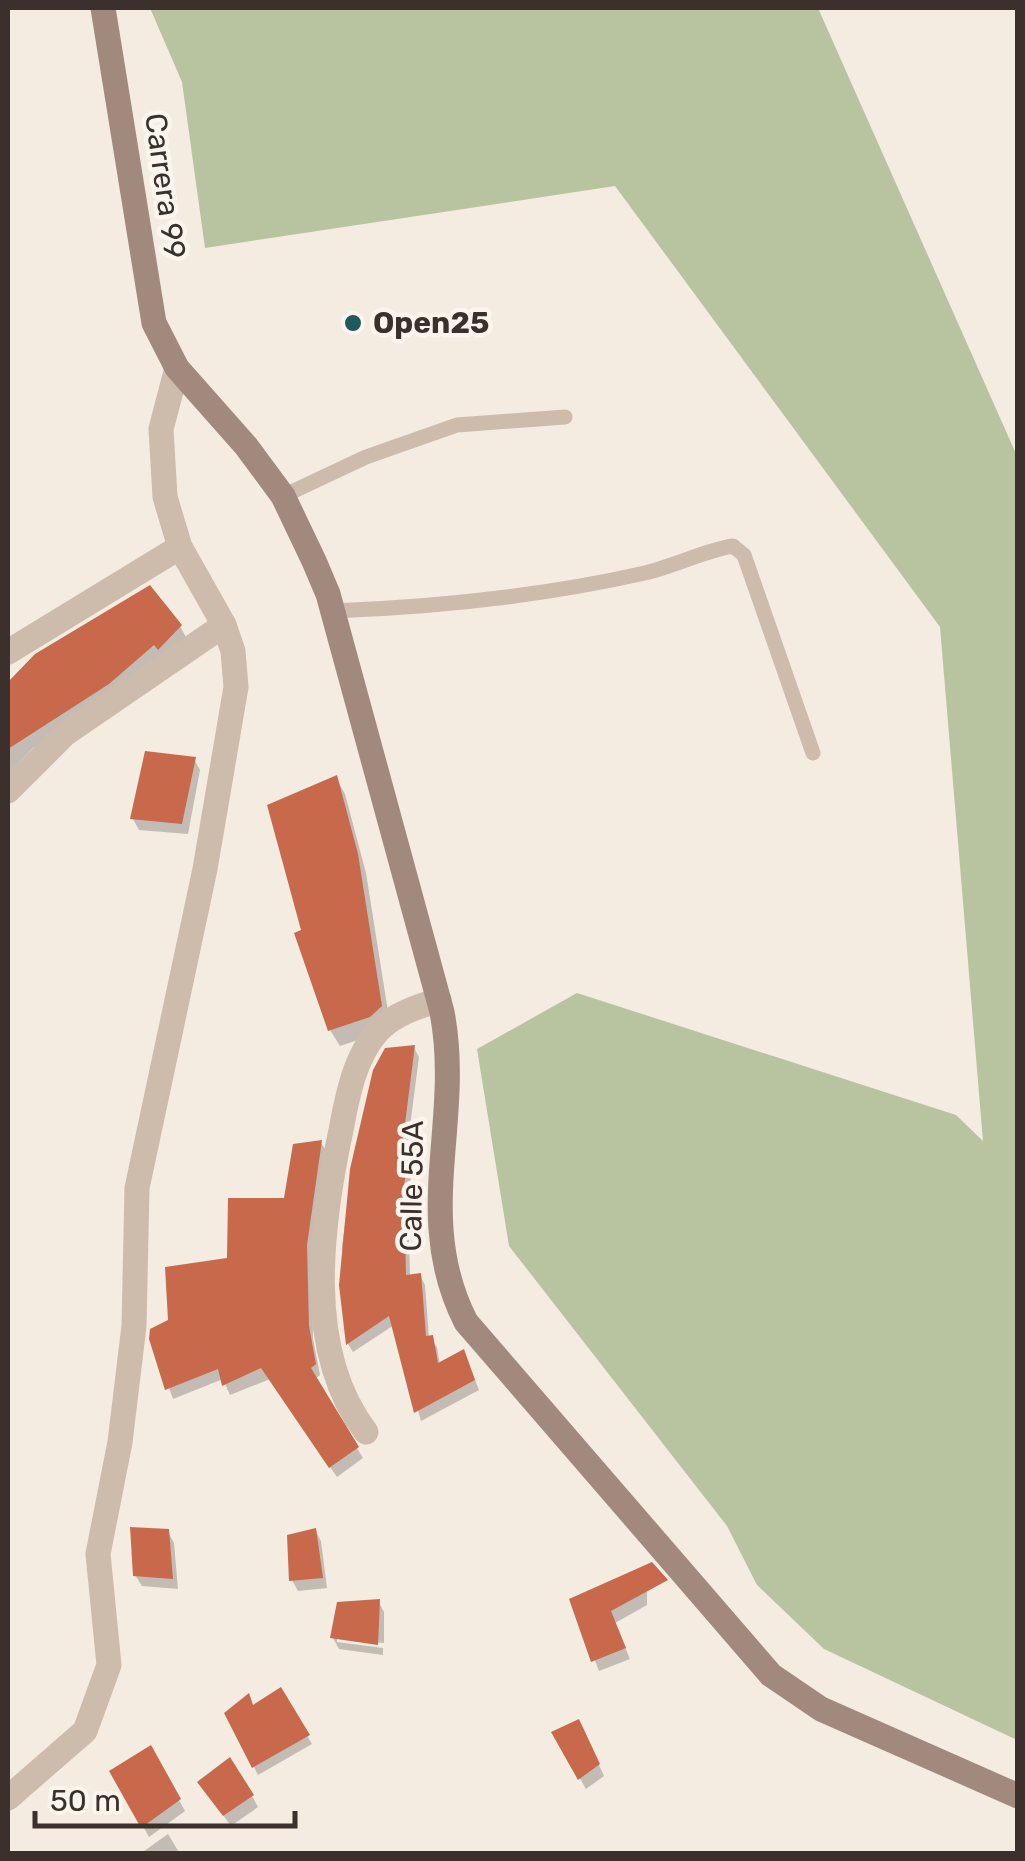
<svg xmlns="http://www.w3.org/2000/svg" width="1025" height="1861" font-family="Rubik,sans-serif">
  <style>
    .green { fill: #b8c4a0 }
    .shadow { fill: #0003 }
    .building { fill: #c8694b }
    .lines { fill: none; stroke-linecap: round; stroke-linejoin: round }
    .lane { stroke: #cdbbac; stroke-width: 15 }
    .street { stroke: #cdbbac; stroke-width: 25 }
    .secondary { stroke: #a18a7d; stroke-width: 25 }
    .poi-dot { fill: #1f5a5e; stroke: #fbf5ee; stroke-width: 4 }
    .labels { text-anchor: middle; stroke-width: 9; stroke-linejoin: round; paint-order: stroke }
    .street-label { font-size: 30px; fill: #3b302b; stroke: #fbf5ee }
    .poi-label { font-size: 30px; font-weight: bold; fill: #3b302b; stroke: #fbf5ee; text-anchor: start }
  </style>
  <rect width="100%" height="100%" fill="#f4ebe1"/>
  <!-- green -->
  <polygon class="green" points="150,8 818,8 1017,456 1017,1740 824,1649 757,1585 727,1526 509,1246 477,1049 577,993 956,1115 983,1141 940,627 615,186 205,248 182,82"/>
  <!-- shadow -->
  <g class="shadow">
    <polygon points="180,626 186,637 115,694 33,748 8,774 8,705"/>
    <polygon points="194,759 200,770 188,834 139,830 133,819"/>
    <polygon points="336,778 345,794 366,873 390,1024 379,1033 340,1046 330,1030 304,931"/>
    <polygon points="414,1048 419,1057 406,1157 413,1166 408,1196 410,1277 420,1275 425,1285 429,1338 437,1347 440,1365 468,1362 479,1390 421,1421 394,1325 353,1352 348,1344 342,1246 352,1170"/>
    <polygon points="321,1143 327,1152 312,1257 313,1339 320,1375 315,1379 363,1458 337,1477 270,1379 230,1395 223,1379 173,1399 151,1338 286,1200"/>
    <polygon points="315,1530 321,1541 327,1588 298,1591 292,1580"/>
    <polygon points="168,1532 174,1543 178,1589 142,1586 135,1575"/>
    <polygon points="647,1580 647,1605 615,1623 630,1659 599,1671 572,1600"/>
    <polygon points="378,1601 384,1612 384,1643 337,1637 337,1642 383,1648 383,1655 339,1649 333,1638"/>
    <polygon points="280,1690 312,1744 258,1775 227,1714 253,1708"/>
    <polygon points="555,1733 584,1733 604,1776 586,1789"/>
    <polygon points="150,1748 185,1811 149,1837 113,1772"/>
    <polygon points="207,1793 252,1796 258,1807 231,1826"/>
    <polygon points="168,1834 180,1854 140,1854"/>
  </g>
  <!-- building -->
  <g class="building">
    <polygon points="150,585 182,625 158,650 154,645 109,684 8,749 8,682 35,654"/>
    <polygon points="145,751 196,757 182,824 130,819"/>
    <polygon points="337,775 358,854 382,1006 370,1017 328,1031 294,933 301,930 267,805"/>
    <polygon points="415,1045 401,1155 409,1155 404,1185 406,1275 421,1273 426,1336 433,1335 438,1363 464,1349 475,1380 414,1413 389,1316 346,1345 339,1285 350,1169 373,1070 385,1048"/>
    <polygon points="322,1140 307,1245 309,1326 316,1364 311,1368 359,1447 329,1468 261,1368 222,1386 218,1369 165,1390 149,1339 150,1329 168,1320 165,1267 227,1258 228,1198 284,1198 293,1144"/>
    <polygon points="130,1527 169,1529 173,1579 133,1576"/>
    <polygon points="316,1528 323,1578 289,1581 287,1535"/>
    <polygon points="652,1562 668,1580 611,1611 626,1648 591,1662 569,1599"/>
    <polygon points="380,1599 378,1645 330,1638 337,1602"/>
    <polygon points="281,1687 310,1735 252,1768 224,1713 249,1693 253,1705"/>
    <polygon points="579,1719 600,1764 578,1780 551,1732"/>
    <polygon points="151,1745 181,1799 141,1828 109,1771"/>
    <polygon points="230,1757 254,1795 223,1816 197,1782"/>
  </g>
  <g class="lines">
    <!-- lane -->
    <g class="lane">
      <polyline points="283,496 366,457 457,425 565,417"/>
      <path d="M332 611C437 607 543 596 645 573 675 566 703 551 733 546L744 555 813 753"/>
    </g>
    <!-- street -->
    <g class="street">
      <polyline points="8,652 180,547"/>
      <polyline points="8,791 65,734 224,625"/>
      <path d="M366 1432C303 1350 321 1224 341 1130 347 1097 355 1056 378 1031 394 1014 417 1007 439 1000"/>
      <polyline points="8,1798 85,1731 109,1665 98,1554 120,1442 134,1326 137,1188 205,869 236,687 233,651 224,625 180,547 165,497 161,429 177,368"/>
    </g>
    <!-- secondary -->
    <path class="secondary" d="M103 8 154 323 177 368 246 446 283 496 314 561 328 594 442 1012C463 1122 412 1216 466 1322L771 1675 821 1709 1018 1796"/>
  </g>
  <!-- markers -->
  <circle class="poi-dot" cx="353" cy="323" r="10"/>
  <g class="labels">
    <!-- street labels -->
    <g class="street-label">
      <text transform="translate(165 186) rotate(82)" y="10">Carrera 99</text>
      <text transform="translate(412 1186) rotate(-89)" y="10">Calle 55A</text>
    </g>
    <!-- poi labels -->
    <g class="poi-label">
      <text x="373" y="333">Open25</text>
    </g>
  </g>
  <!-- border -->
  <rect width="1025" height="1861" fill="none" stroke="#3b302b" stroke-width="20"/>
  <!-- scale -->
  <path d="M35 1811v15h260v-15" fill="none" stroke="#3b302b" stroke-width="5"/>
  <text x="50" y="1811" font-size="30" fill="#3b302b" stroke="#fbf5ee" stroke-width="8" paint-order="stroke">50 m</text>
</svg>
